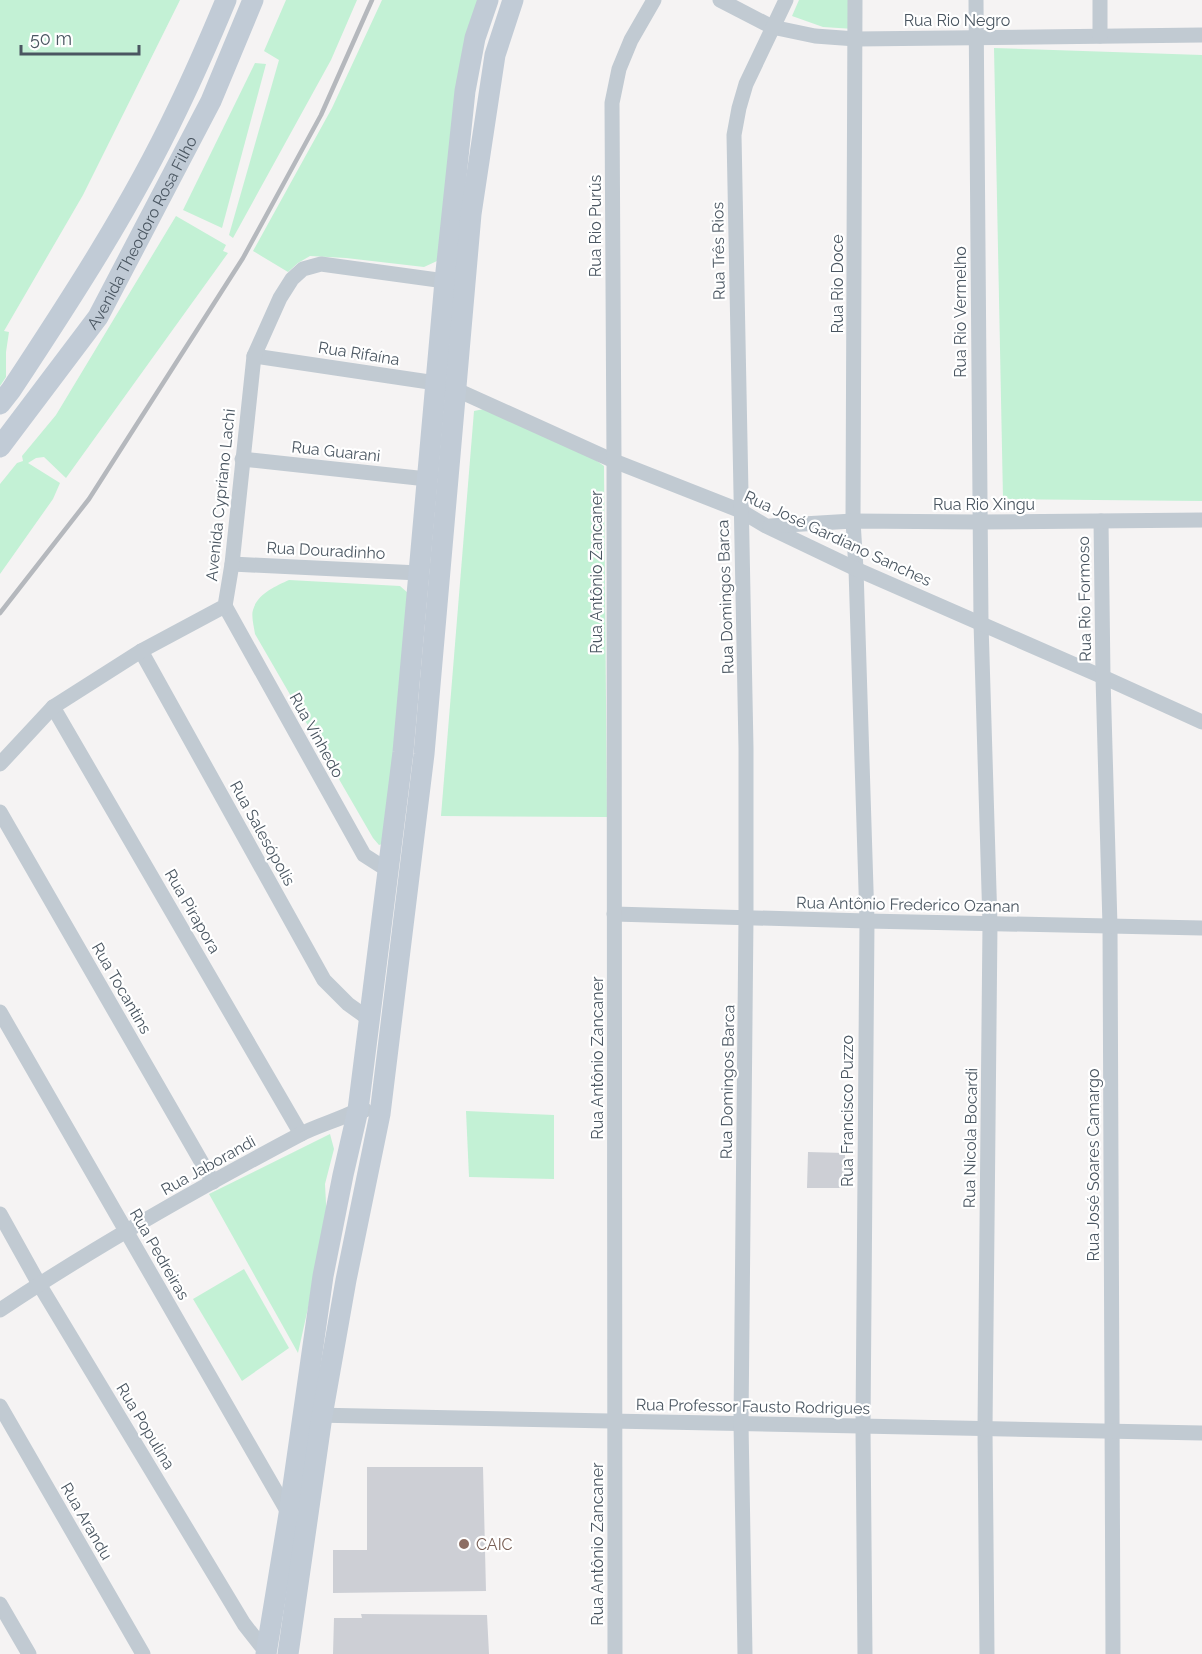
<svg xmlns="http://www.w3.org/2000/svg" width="1202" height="1654" font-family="Raleway,sans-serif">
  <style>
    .green { fill: #c3f1d5 }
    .building { fill: #cdcfd5 }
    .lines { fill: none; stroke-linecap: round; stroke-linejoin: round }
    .street { stroke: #c1cad2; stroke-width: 15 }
    .secondary { stroke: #c1cbd6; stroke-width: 21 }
    .rail { stroke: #b5b8bd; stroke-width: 4.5 }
    .education-dot { fill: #8d6e63; stroke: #fff; stroke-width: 2 }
    .labels { text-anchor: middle; stroke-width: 4.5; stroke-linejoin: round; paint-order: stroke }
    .street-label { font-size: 16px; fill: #4a5661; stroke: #fff }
    .education-label { font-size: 16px; fill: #785e54; stroke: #fff; text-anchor: start }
  </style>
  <rect width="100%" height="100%" fill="#f5f3f3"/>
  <!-- green -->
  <g class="green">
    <polygon points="0,0 180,0 83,195 4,331 9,332 6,352 6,377 0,386"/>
    <polygon points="286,0 357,0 331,60 233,238 229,235 279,60 264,51"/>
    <polygon points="382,0 480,0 437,261 424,267 346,258 310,256 298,263 288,272 253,251 332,108"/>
    <polygon points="799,0 853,0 854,29 823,27 792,16"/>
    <polygon points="994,48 1202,55 1202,501 1003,499"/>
    <polygon points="255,63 266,64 222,228 183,210"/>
    <polygon points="176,216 226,245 223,251 228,253 66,478 44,457 36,458 28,463 60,483 53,499 0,574 0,484 17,463 23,461 22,456 56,415"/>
    <polygon points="484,409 590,456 604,466 607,817 441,816 474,411"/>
    <path d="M289 580 400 586 408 593 385 843 379 845 373 838 255 634C254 627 251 616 253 610 257 594 276 586 289 580Z"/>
    <polygon points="466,1111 554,1115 554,1179 469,1177"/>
    <polygon points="330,1134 334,1149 325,1184 327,1223 298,1353 209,1194"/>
    <polygon points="244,1269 289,1348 242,1381 193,1299"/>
  </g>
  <!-- building -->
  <g class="building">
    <polygon points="808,1152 845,1153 845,1188 807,1188"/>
    <polygon points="367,1467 483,1467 486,1591 333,1593 333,1550 367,1550"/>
    <polygon points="361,1614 487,1615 489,1654 333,1654 334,1618 362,1618"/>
  </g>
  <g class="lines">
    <!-- street -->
    <g class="street">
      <polyline points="720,0 772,27 815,36 856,39 1202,35"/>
      <polyline points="855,0 853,521 856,569 867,921 863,1427 865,1654"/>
      <polyline points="976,0 981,623 990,924 985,1429 987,1654"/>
      <polyline points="1100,36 1100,0"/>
      <polyline points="254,356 436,383 457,390 614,461 741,511 766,526 856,569 1103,677 1202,722"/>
      <polyline points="242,459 427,479"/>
      <polyline points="1101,521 1103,677 1110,926 1113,1654"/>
      <polyline points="770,526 853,521 979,522 1202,520"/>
      <polyline points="232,564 419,573"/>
      <polyline points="225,606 364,855 389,871"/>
      <polyline points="141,651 324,980 348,1004 369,1019"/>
      <polyline points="53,707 301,1134"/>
      <polyline points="0,764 53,707 141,651 225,606 232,564 254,356 280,298 292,279 303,269 321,264 445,281"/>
      <polyline points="0,812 213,1182"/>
      <polyline points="614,914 867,921 1202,928"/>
      <polyline points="0,1012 289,1514"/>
      <polyline points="0,1214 39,1284 244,1624 266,1652"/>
      <path d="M0 1310C96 1246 197 1189 299 1135 318 1125 339 1120 358 1110H365"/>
      <polyline points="0,1406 143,1654"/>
      <polyline points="314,1415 1202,1433"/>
      <polyline points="0,1604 29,1654"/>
      <polyline points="615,1654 614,461 612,103 619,69 631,40 654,0"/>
      <polyline points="745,1654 741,1423 746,918 746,748 734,135 739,108 746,84 786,0"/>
    </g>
    <!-- secondary -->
    <g class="secondary">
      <path d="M0 404 11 390C71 299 131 207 178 108 195 73 211 36 226 0"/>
      <path id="s1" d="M0 447 98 317 211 101 253 0"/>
      <polyline points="266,1654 289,1514 323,1276 343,1175 358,1110 403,752 445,281 465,91 475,38 488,0"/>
      <polyline points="288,1654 322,1416 346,1280 380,1114 424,754 471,214 495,55 513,0"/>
    </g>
    <!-- rail -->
    <polyline class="rail" points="0,613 89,499 243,258 321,115 372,0"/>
  </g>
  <!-- markers -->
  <circle class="education-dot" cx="464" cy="1544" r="6"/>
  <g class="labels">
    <!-- street labels -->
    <g class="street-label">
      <text x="957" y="26">Rua Rio Negro</text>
      <text transform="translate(595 226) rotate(-90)" y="6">Rua Rio Purús</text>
      <text dy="6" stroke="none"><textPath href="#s1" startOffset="258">Avenida Theodoro Rosa Filho</textPath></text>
      <text transform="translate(718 251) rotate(-91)" y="6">Rua Três Rios</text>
      <text transform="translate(837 284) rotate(-90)" y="6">Rua Rio Doce</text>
      <text transform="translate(960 312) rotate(-90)" y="6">Rua Rio Vermelho</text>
      <text transform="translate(359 353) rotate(9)" y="6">Rua Rifaína</text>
      <text transform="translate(336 451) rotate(6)" y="6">Rua Guarani</text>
      <text transform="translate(220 495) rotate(-84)" y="6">Avenida Cypriano Lachi</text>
      <text x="984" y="510">Rua Rio Xingu</text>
      <text transform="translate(838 538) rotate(25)" y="6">Rua José Gardiano Sanches</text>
      <text transform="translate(326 550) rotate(3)" y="6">Rua Douradinho</text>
      <text transform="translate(596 572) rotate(-90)" y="6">Rua Antônio Zancaner</text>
      <text transform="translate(725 597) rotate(-92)" y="6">Rua Domingos Barca</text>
      <text transform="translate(1084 599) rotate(-91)" y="6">Rua Rio Formoso</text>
      <text transform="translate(317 735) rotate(61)" y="6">Rua Vinhedo</text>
      <text transform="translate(263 833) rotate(61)" y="6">Rua Salesópolis</text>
      <text transform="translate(908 904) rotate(1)" y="6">Rua Antônio Frederico Ozanan</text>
      <text transform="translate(193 911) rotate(60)" y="6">Rua Pirapora</text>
      <text transform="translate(122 988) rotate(60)" y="6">Rua Tocantins</text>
      <text transform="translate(597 1058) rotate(-90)" y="6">Rua Antônio Zancaner</text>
      <text transform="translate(727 1082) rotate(-89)" y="6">Rua Domingos Barca</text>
      <text transform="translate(847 1111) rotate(-90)" y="6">Rua Francisco Puzzo</text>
      <text transform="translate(970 1138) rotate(-89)" y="6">Rua Nicola Bocardi</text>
      <text transform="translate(208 1165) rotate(-29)" y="6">Rua Jaborandi</text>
      <text transform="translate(1093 1165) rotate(-90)" y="6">Rua José Soares Camargo</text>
      <text transform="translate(160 1254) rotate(60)" y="6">Rua Pedreiras</text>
      <text transform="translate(753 1406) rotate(1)" y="6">Rua Professor Fausto Rodrigues</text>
      <text transform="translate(146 1426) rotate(59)" y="6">Rua Populina</text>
      <text transform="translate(87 1521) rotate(60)" y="6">Rua Arandu</text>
      <text transform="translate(597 1544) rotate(-90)" y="6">Rua Antônio Zancaner</text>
    </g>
    <!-- education labels -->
    <g class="education-label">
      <text x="476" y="1550">CAIC</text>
    </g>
  </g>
  <!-- scale -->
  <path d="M21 45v9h118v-9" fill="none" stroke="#4a5661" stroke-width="3"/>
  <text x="30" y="45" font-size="18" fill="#4a5661" stroke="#ffffff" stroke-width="4.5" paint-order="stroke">50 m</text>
</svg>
